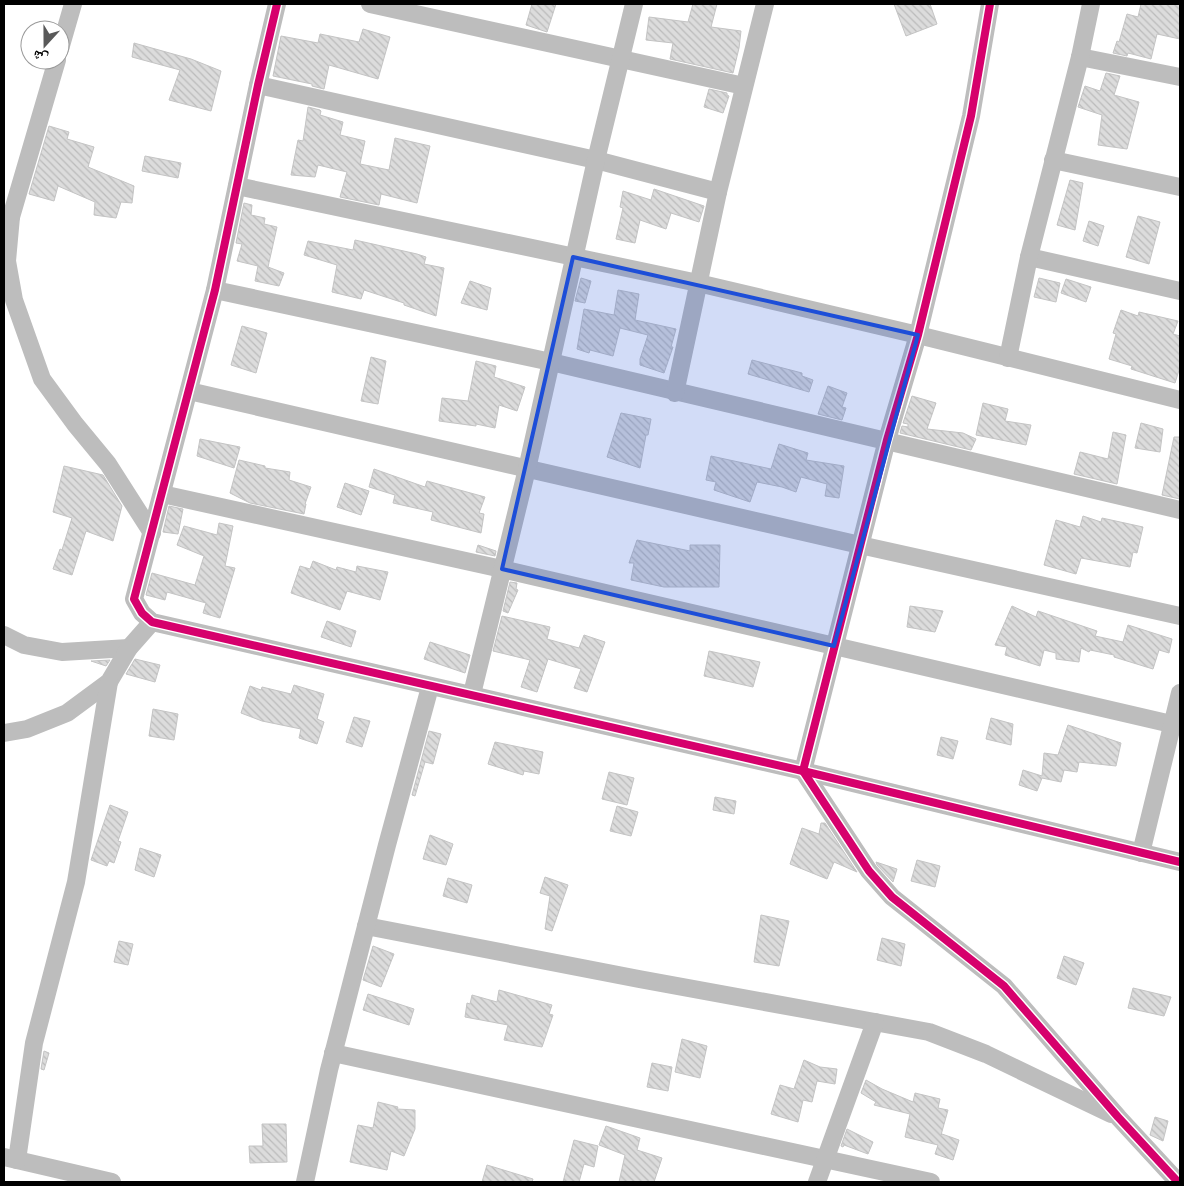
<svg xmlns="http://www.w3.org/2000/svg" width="1184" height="1186" font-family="'Alegreya Sans','Noto Naskh Arabic',sans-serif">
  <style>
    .building { fill: url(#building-back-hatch); stroke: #c4c4c4 }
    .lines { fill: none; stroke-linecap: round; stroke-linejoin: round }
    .minor { stroke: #bdbdbd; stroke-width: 18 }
    .cycleway-casing { stroke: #fff; stroke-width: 11 }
    .cycleway { stroke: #d6006c; stroke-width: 8 }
    .marked { fill: #1d4ed8; fill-opacity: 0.2; stroke: #1d4ed8; stroke-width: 4; stroke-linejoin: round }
  </style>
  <defs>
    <pattern id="building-back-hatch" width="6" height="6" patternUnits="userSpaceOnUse" patternTransform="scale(1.25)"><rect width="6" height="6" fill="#dcdcdc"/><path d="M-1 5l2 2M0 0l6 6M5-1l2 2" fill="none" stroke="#bbb"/></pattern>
  </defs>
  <rect width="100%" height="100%" fill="#fff"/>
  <!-- building -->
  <g class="building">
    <polygon points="532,4 556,4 547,32 526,25"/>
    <polygon points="693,4 717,4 711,27 741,31 739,48 733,73 670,59 673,43 646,40 649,17 688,22"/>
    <polygon points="894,4 930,4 937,24 906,36"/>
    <polygon points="1141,4 1180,4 1180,39 1157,34 1151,59 1132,54 1128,53 1127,56 1113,53 1117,41 1119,42 1127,14 1138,17"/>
    <polygon points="363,29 390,37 378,79 329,65 324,89 312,86 312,84 273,76 281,36 318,43 320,34 359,42"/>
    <polygon points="134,43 191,59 221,71 211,111 169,100 180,70 132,57"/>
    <polygon points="1106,73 1120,76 1114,95 1139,102 1127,149 1098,145 1102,115 1078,107 1085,86 1100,91"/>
    <polygon points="709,89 727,93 727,95 729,96 723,113 704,107"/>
    <polygon points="308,107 320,110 321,111 320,115 343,122 340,135 365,141 360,164 389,170 395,138 430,146 417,203 381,194 379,205 340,197 347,172 318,165 315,177 291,175 298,140 303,141"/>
    <polygon points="49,126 69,132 67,139 94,147 88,167 134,186 132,203 121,202 116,218 94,215 95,202 58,186 54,201 29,194"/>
    <polygon points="145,156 181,163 178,178 142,171"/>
    <polygon points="1070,180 1083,183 1075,230 1057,225"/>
    <polygon points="654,189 704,206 699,222 671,213 666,229 640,220 635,243 616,239 623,208 620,207 623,191 651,200"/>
    <polygon points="244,203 252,205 251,215 265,218 264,224 277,227 268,267 284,273 279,286 255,281 258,266 237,261 242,244 236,243"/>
    <polygon points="1138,216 1160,222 1149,264 1126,257"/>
    <polygon points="1089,221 1104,226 1098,246 1083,241"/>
    <polygon points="355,240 417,254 426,257 424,264 444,268 436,316 404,305 404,303 364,290 361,299 332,292 337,265 304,255 308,241 353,250"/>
    <polygon points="581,278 591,281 585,303 575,301"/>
    <polygon points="1039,278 1060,283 1056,302 1034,297"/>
    <polygon points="1066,279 1091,287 1086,302 1061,293"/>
    <polygon points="470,281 491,288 487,310 461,303"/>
    <polygon points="618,290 639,294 635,320 676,329 671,347 673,347 664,373 640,365 640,359 648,335 620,328 613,356 590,350 589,353 577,349 584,309 614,315"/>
    <polygon points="1121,310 1138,316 1139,312 1178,321 1173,334 1180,336 1180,367 1175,383 1131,369 1132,366 1109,359 1116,334 1113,333"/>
    <polygon points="242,326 267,333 256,373 231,365"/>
    <polygon points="371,357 386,361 378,404 361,401"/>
    <polygon points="752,360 802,373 802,376 813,380 809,392 748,374"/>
    <polygon points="476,361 496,366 494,377 525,387 517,411 499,405 495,428 476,424 476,426 439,421 442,398 468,401"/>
    <polygon points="828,386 847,393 842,407 846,408 842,420 818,414"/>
    <polygon points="912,396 936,403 927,429 963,433 976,439 971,450 900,433 902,426 908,427 908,424 903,423"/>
    <polygon points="983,403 1008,409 1005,421 1031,425 1026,445 976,435"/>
    <polygon points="621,413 651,419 648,435 646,435 640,468 607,457"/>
    <polygon points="1141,423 1163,429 1160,452 1135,448"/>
    <polygon points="1113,432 1126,435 1117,484 1074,474 1080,452 1108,459"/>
    <polygon points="1174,437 1180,437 1180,499 1162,495"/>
    <polygon points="200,439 240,447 234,468 197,456"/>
    <polygon points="779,444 808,453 806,460 844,466 839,498 825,496 827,484 801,477 796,492 782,487 757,482 750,502 714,490 716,482 706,480 711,456 771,469"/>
    <polygon points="239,460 265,466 265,468 290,472 289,480 311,487 305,504 306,504 304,514 250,503 230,493"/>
    <polygon points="64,466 103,475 122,506 113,541 86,531 72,575 53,569 60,549 62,550 72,518 53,512"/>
    <polygon points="374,469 425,487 427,481 485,497 479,513 484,514 481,533 431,520 433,512 393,503 395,495 369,487"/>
    <polygon points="345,483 369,491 361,515 337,507"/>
    <polygon points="169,506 183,509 178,534 163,532"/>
    <polygon points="1083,516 1101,522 1102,518 1143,527 1137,553 1133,552 1130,567 1081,558 1076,574 1044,565 1056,520 1080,527"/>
    <polygon points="219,523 233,526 225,566 235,568 220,618 203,613 206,603 167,592 165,600 146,595 152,573 195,585 204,556 177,545 184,526 217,535"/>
    <polygon points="637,540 690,551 690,545 720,545 719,587 664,587 631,580 634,563 629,563"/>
    <polygon points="478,545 496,551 495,556 476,552"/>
    <polygon points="313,561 336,570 337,567 356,572 357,566 388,572 380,600 347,591 340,610 291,593 300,566 310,569"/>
    <polygon points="510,582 517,583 516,589 518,590 508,613 503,611"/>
    <polygon points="910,606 943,611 935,632 907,627"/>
    <polygon points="1012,606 1036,617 1038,611 1097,631 1095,636 1123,642 1128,625 1172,639 1169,653 1159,650 1153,669 1114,657 1114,655 1090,650 1089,652 1081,648 1079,662 1056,659 1056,653 1044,650 1040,666 1005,655 1007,647 995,645"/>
    <polygon points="502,616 550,627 547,639 579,648 584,635 605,642 587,692 574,688 581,669 548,659 537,692 521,687 530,660 493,651"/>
    <polygon points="327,621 356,631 351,647 321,637"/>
    <polygon points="430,642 470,655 465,673 424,659"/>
    <polygon points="709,651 760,662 753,687 704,676"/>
    <polygon points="135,659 160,665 155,682 126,674"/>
    <polygon points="110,660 106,666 91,661 92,661"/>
    <polygon points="294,685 324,694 317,719 324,722 317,744 299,738 301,729 262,721 241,713 250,686 261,690 262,687 291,694"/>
    <polygon points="153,709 178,714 174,740 149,736"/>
    <polygon points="354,717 370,721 362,747 346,742"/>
    <polygon points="991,718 1013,724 1011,745 986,739"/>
    <polygon points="1068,725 1121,743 1116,766 1079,762 1077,772 1064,770 1061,782 1042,778 1037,791 1019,785 1023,770 1042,776 1044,753 1058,755"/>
    <polygon points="429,731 441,734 433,764 425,762 415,796 412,795"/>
    <polygon points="941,737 958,741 953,759 937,755"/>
    <polygon points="495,742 543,752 539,774 524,771 523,775 488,764"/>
    <polygon points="609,772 634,778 627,805 602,799"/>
    <polygon points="715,797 736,801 734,814 713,810"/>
    <polygon points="110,805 128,812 118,841 121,842 114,863 109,861 107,866 91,860"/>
    <polygon points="617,806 638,812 631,836 610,831"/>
    <polygon points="821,823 825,823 857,872 834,862 827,879 790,864 802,828 819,834"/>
    <polygon points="430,835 453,844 446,865 423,859"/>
    <polygon points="140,848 161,855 154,877 135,870"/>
    <polygon points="917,860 940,866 935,887 911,881"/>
    <polygon points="876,862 897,869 893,882 877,865"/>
    <polygon points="545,877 568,885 552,931 545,929 550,896 540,893"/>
    <polygon points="448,878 472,885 467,903 443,896"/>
    <polygon points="761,915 789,921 779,966 754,962"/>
    <polygon points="882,938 905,944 901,966 877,960"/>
    <polygon points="119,941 133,944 128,965 114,962"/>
    <polygon points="373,946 394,954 381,987 363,980"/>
    <polygon points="1064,956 1084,963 1076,985 1057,978"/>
    <polygon points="1133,988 1171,997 1164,1016 1128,1008"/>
    <polygon points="499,990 552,1005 549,1014 553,1015 542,1047 504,1040 508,1025 465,1017 467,1003 470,1004 472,995 497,1002"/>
    <polygon points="368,994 414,1009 409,1025 363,1010"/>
    <polygon points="682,1039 707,1046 700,1078 675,1072"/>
    <polygon points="44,1051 49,1053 44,1070 41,1069"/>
    <polygon points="804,1060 820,1067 837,1069 835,1084 817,1081 812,1102 803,1100 798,1122 771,1114 780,1085 794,1089"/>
    <polygon points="652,1063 672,1067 668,1091 647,1087"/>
    <polygon points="866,1080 882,1089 913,1102 915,1093 940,1099 938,1108 948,1110 941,1135 942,1134 959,1140 953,1160 935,1154 938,1145 905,1137 910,1114 874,1105 876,1102 861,1093"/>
    <polygon points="378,1102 398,1107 397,1109 415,1110 415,1129 404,1156 391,1151 387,1170 350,1162 358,1125 373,1128"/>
    <polygon points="1155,1117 1168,1121 1163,1141 1150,1135"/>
    <polygon points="262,1124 286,1124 287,1162 250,1163 249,1146 263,1146"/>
    <polygon points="606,1126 640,1138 637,1150 662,1158 654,1182 619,1182 625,1155 599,1145"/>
    <polygon points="847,1129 873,1142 868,1154 844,1145 843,1147 841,1146"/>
    <polygon points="574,1140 598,1146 594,1167 584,1164 579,1182 563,1182"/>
    <polygon points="487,1165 533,1179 532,1182 482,1182"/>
  </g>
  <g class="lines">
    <!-- minor -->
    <g class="minor">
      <polyline points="277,4 258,85 215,290 134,599 142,613 152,622 803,771 1180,862"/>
      <polyline points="370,4 744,86"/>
      <polyline points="990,4 971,116 918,335 887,440 803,771 869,871 892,897 1004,986 1118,1117 1178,1182"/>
      <polyline points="60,49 73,4"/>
      <polyline points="1080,57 1180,77"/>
      <polyline points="258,85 596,160 718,192"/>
      <polyline points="1053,160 1180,187"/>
      <polyline points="237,186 698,283 918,335 1180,400"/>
      <polyline points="4,216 11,217 7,261 14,300 42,379 75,424 108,464 152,533"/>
      <polyline points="11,217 57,60"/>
      <polyline points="1029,257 1180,291"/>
      <polyline points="215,290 551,362 1180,510"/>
      <polyline points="1008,358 1029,257 1080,57 1091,4"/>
      <polyline points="189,391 860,545 1180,616"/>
      <polyline points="675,393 718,192 765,4"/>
      <polyline points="162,494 502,569 1180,726"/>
      <polyline points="4,635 24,645 62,652 129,648"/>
      <polyline points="472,694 527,469 596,160 634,4"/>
      <polyline points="4,733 27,729 67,713 109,682 129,648 152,622"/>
      <polyline points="1141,853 1180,693"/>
      <polyline points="366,926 639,979 929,1032 986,1054 1111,1114"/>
      <polyline points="333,1053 931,1182"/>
      <polyline points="4,1157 112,1182"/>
      <polyline points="17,1160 34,1043 76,882 109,682"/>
      <polyline points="305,1182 329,1070 387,845 430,687"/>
      <polyline points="817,1182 875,1022"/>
    </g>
    <defs>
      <g id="cycleway">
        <polyline points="277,4 258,85 215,290 134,599 142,613 152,622 803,771 1180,862"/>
        <polyline points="990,4 971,116 918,335 887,440 803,771 869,871 892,897 1004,986 1118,1117 1178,1182"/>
      </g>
    </defs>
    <!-- cycleway casing -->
    <use href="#cycleway" class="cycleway-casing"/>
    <!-- cycleway -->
    <use href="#cycleway" class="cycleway"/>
  </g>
  <!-- marked area -->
  <path class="marked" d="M573 257 918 335 834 646 502 569Z"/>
  <!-- border -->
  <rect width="1184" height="1186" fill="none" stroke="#000000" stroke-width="10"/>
  <!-- north arrow -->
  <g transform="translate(45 45) rotate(201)"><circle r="24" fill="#ffffff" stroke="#999999"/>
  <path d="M0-4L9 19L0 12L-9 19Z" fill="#595959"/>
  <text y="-8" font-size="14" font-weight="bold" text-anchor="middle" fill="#000000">ش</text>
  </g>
</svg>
